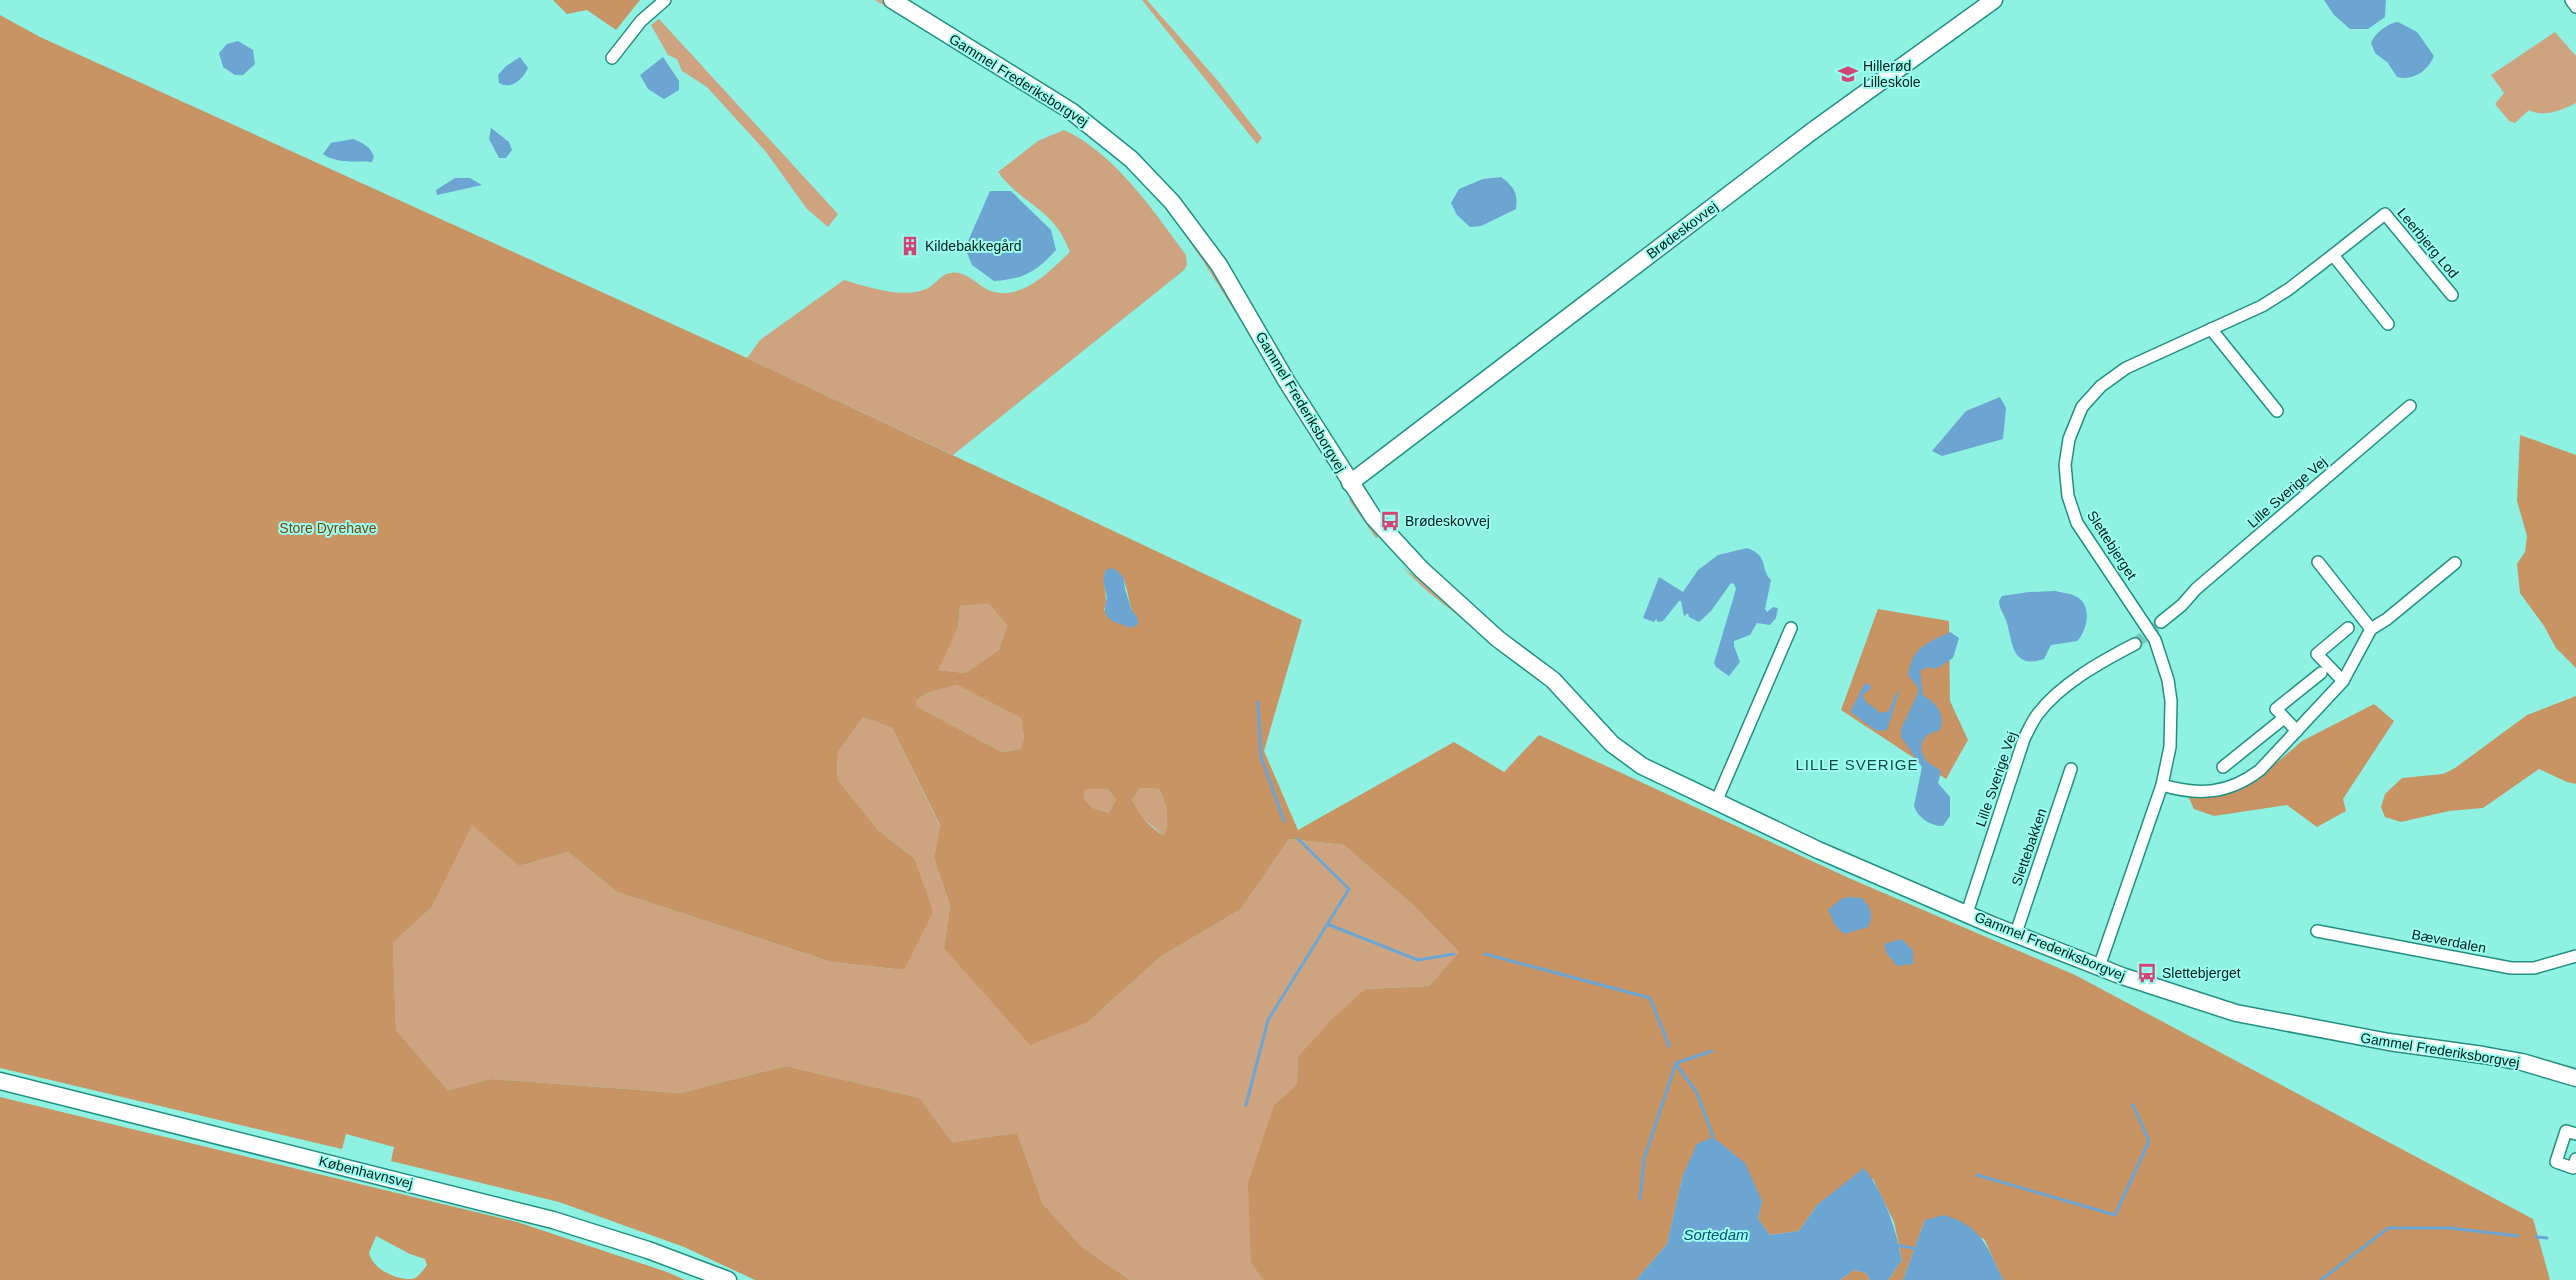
<svg xmlns="http://www.w3.org/2000/svg" width="2576" height="1280" font-family="Helvetica,sans-serif">
  <style>
    .green { fill: #cda47f }
    .forest { fill: #c89463; fill-rule: evenodd }
    .water { fill: #6ca5d2 }
    .lines { fill: none; stroke-linecap: round; stroke-linejoin: round }
    .stream { stroke: #6ca5d2; stroke-width: 3 }
    .street-tunnel { stroke: #72c7ba; stroke-width: 11; stroke-dasharray: 11 5.5; stroke-linecap: butt }
    .street-casing { stroke: #218f82; stroke-width: 14 }
    .secondary-casing { stroke: #218f82; stroke-width: 19 }
    .street { stroke: #fff; stroke-width: 11 }
    .secondary { stroke: #fff; stroke-width: 16 }
    .labels { text-anchor: middle; stroke-width: 4; stroke-linejoin: round; paint-order: stroke }
    .poi-label { font-size: 14px; fill: #001e1a; stroke: #9bfeef; text-anchor: start }
    .street-label { font-size: 14px; fill: #001e1a; stroke: #9bfeef }
    .park-label { font-size: 14px; fill: #79470c; stroke: #9bfeef }
    .neighbourhood-label { font-size: 15px; letter-spacing: 1px; fill: #114a43; stroke: #9bfeef }
    .water-label { font-size: 15px; font-style: italic; fill: #044d78; stroke: #9bfeef }
  </style>
  <rect width="100%" height="100%" fill="#8ef1e2"/>
  <!-- green -->
  <g class="green">
    <polygon points="875,0 881,0 911,21 1059,109 1060,114"/>
    <polygon points="1142,0 1147,0 1218,81 1262,138 1257,144"/>
    <polygon points="659,19 838,214 828,227 807,209 766,152 707,87 682,71 677,59 668,55 651,25"/>
    <path d="M2555 32 2576 56V103C2562 110 2544 118 2529 110L2515 123 2509 121 2495 104 2504 93 2491 75Z"/>
    <path d="M1064 130C1115 153 1154 212 1186 255L1187 265 1183 271 953 455 747 358 760 340 844 280C868 287 902 299 926 289 936 285 940 274 951 273 965 270 976 284 988 290 1020 303 1049 272 1070 252 1053 207 1023 206 998 172L1038 141Z"/>
    <polygon points="1173,213 1213,266 1278,380 1203,261 1171,215"/>
    <polygon points="1353,497 1380,535 1376,538 1349,500"/>
    <polygon points="1402,567 1440,595 1531,672 1428,592"/>
    <polygon points="989,604 1007,625 999,650 965,673 937,670 958,627 960,606"/>
    <polygon points="957,685 1021,718 1024,738 1021,749 1002,752 916,706 916,701 927,693"/>
    <polygon points="863,717 892,728 940,826 934,858 950,905 944,948 1088,1022 1160,957 1241,909 1289,839 1344,845 1412,904 1459,952 1429,986 1365,989 1298,1057 1297,1084 1274,1105 1267,1128 1251,1263 1263,1280 1130,1280 1082,1247 1043,1204 1017,1133 952,1142 920,1098 786,1066 680,1093 491,1079 448,1090 396,1030 393,943 432,907 472,824 519,866 568,852 617,892 832,962 904,970 914,858 879,831 837,779 838,752"/>
    <path d="M1140 788 1159 789C1167 804 1170 820 1164 836L1139 815 1132 800Z"/>
    <polygon points="1085,789 1108,789 1116,800 1109,813 1093,808 1084,799"/>
  </g>
  <!-- forest -->
  <g class="forest">
    <polygon points="553,0 640,0 616,30 587,10 567,14"/>
    <path d="M0 15 40 37 747 358 1302 620 1264 751 1298 830 1454 742 1504 772 1539 735 1851 879 2075 975 2533 1219 2550 1280H2003L1984 1239 1925 1220 1903 1280H1888L1902 1260 1894 1222 1873 1179 1818 1204 1799 1231 1770 1235 1758 1219 1762 1201 1683 1175 1667 1244 1636 1280H1263L1251 1263 1248 1183 1274 1105 1297 1084 1298 1057 1331 1020 1365 989 1429 986 1459 952 1412 904 1344 845 1289 839 1241 909 1160 957 1088 1022 1030 1045 944 948 950 905 934 858 940 825 892 728 863 717 838 752 837 779 879 831 914 858 933 912 904 970 832 962 617 892 568 852 519 866 472 825 432 907 393 943 396 1030 448 1090 491 1079 680 1093 786 1066 920 1098 952 1142 1017 1133 1043 1204 1082 1247 1130 1280H755L684 1247 559 1202 391 1161 394 1147 346 1134 342 1149 0 1068ZM1106 570 1124 579 1132 611V628L1104 610C1110 595 1100 584 1106 570ZM989 604 1007 625 999 650 965 673 938 670 958 627 960 606ZM957 685 1021 718 1024 738 1021 749 1002 752 916 706V701L927 693ZM1140 788 1159 789C1167 804 1170 820 1164 836 1149 826 1140 817 1132 800ZM1085 789H1108L1116 800 1109 813 1093 808 1084 799Z"/>
    <polygon points="2520,435 2576,455 2576,668 2556,648 2544,626 2520,593 2517,564 2525,552 2527,536 2517,501"/>
    <polygon points="1878,609 1949,621 1950,701 1968,740 1946,779 1841,710"/>
    <polygon points="2576,696 2576,784 2567,782 2539,769 2483,808 2449,811 2401,822 2385,817 2381,807 2385,794 2402,778 2443,774 2455,768 2527,715"/>
    <polygon points="2374,704 2394,721 2343,799 2346,811 2317,827 2287,805 2214,816 2194,809 2188,796 2238,790 2254,782 2302,741"/>
    <path d="M0 1097 517 1222 667 1272 685 1280H0ZM376 1236 410 1254 425 1259 427 1265C423 1270 419 1277 413 1279 395 1280 373 1269 369 1253Z"/>
    <polygon points="1854,1270 1866,1273 1870,1280 1840,1280"/>
  </g>
  <!-- water -->
  <g class="water">
    <polygon points="2324,0 2386,0 2385,17 2368,29 2350,29 2334,15"/>
    <path d="M2398 22 2417 32 2434 56C2428 71 2413 81 2397 77L2388 63 2375 53 2371 43C2375 33 2388 23 2398 22Z"/>
    <polygon points="238,41 253,50 255,64 243,75 235,75 223,67 219,53 227,44"/>
    <path d="M520 57 528 68C523 79 512 90 499 83L498 75 506 66Z"/>
    <polygon points="663,57 679,81 679,90 664,99 648,89 640,75"/>
    <polygon points="491,128 509,142 512,150 506,158 499,158 489,139"/>
    <path d="M353 139C363 143 370 146 374 157L372 162C355 161 337 164 323 154L331 143Z"/>
    <path d="M1501 177C1514 187 1518 193 1516 209L1481 226 1470 227 1457 215 1451 203 1459 189 1483 179Z"/>
    <polygon points="455,178 470,178 482,185 437,195 436,190"/>
    <path d="M990 191H1011L1051 230 1056 250C1036 272 1024 279 994 281L972 265 965 248Z"/>
    <polygon points="2000,397 2006,408 2003,439 1942,456 1932,451 1966,411"/>
    <path d="M1747 548C1770 556 1759 568 1771 580L1765 609 1767 612 1773 607 1778 608 1776 618 1770 625 1757 623 1750 635 1734 641V646L1740 662 1729 676 1716 667 1714 663 1736 589 1734 584 1731 583 1711 611 1699 622 1689 617 1688 613 1684 616 1681 601H1679L1663 621 1658 622 1656 619 1654 622 1643 618 1659 577 1683 592 1698 570 1718 555Z"/>
    <path d="M1111 568 1118 571 1124 579 1125 589 1132 611 1137 616 1138 624 1132 628C1123 624 1104 622 1105 609 1105 603 1108 599 1106 593 1104 584 1102 580 1106 570Z"/>
    <path d="M2056 591C2062 593 2070 593 2075 596 2093 604 2088 630 2077 641L2051 645 2044 659C2013 669 2013 646 2007 623 2005 616 1999 609 1999 601L2002 596 2029 592Z"/>
    <path d="M1950 632 1959 638 1953 658 1936 669 1928 667 1920 671 1923 696C1936 701 1947 717 1939 731 1923 732 1916 747 1926 760 1930 766 1937 766 1941 772L1938 783 1950 797V816L1943 826C1930 826 1918 818 1914 806L1922 767 1901 737V729L1918 693V688L1908 675C1913 646 1926 644 1950 632Z"/>
    <polygon points="1865,683 1870,685 1871,688 1863,695 1866,702 1881,713 1889,711 1896,693 1899,692 1887,730 1877,731 1850,712"/>
    <path d="M1849 897 1862 898C1871 908 1874 915 1868 927L1844 934 1835 925 1828 910 1841 899Z"/>
    <polygon points="1902,939 1913,951 1913,964 1897,966 1887,954 1884,944"/>
    <path d="M1713 1137 1745 1163 1762 1201 1758 1219 1770 1235 1799 1231 1818 1204 1864 1168C1885 1195 1895 1226 1902 1260L1888 1280H1870L1866 1273 1854 1270 1840 1280H1636L1667 1244 1683 1175 1697 1144Z"/>
    <path d="M1944 1215C1982 1226 1988 1248 2003 1280H1903L1925 1220Z"/>
  </g>
  <g class="lines">
    <!-- stream -->
    <g class="stream">
      <polyline points="1258,702 1261,757 1284,821"/>
      <polyline points="1327,924 1418,960 1454,954"/>
      <polyline points="1485,954 1650,998 1669,1046"/>
      <polyline points="1676,1063 1712,1051"/>
      <polyline points="1676,1064 1697,1093 1713,1137"/>
      <polyline points="1246,1105 1268,1020 1349,889 1298,839"/>
      <polyline points="1977,1175 2115,1215 2149,1141 2133,1105"/>
      <polyline points="1640,1199 1644,1159 1676,1063"/>
      <polyline points="2536,1237 2547,1238"/>
      <polyline points="1896,1245 1917,1249"/>
      <polyline points="2321,1280 2388,1228 2450,1228 2518,1236"/>
    </g>
    <!-- street-tunnel -->
    <polyline class="street-tunnel" points="2135,644 2161,622"/>
    <defs>
      <g id="street">
        <polyline points="2571,0 2576,7"/>
        <polyline points="612,58 641,21 665,0"/>
        <polyline points="2333,255 2385,214 2452,295"/>
        <polyline points="2211,329 2277,411"/>
        <polyline points="2318,562 2371,629"/>
        <polyline points="2161,622 2182,605 2196,589 2410,406"/>
        <polyline points="2343,681 2317,654 2348,628"/>
        <polyline points="2297,731 2276,709 2321,673"/>
        <polyline points="2223,767 2284,718"/>
        <path d="M2162 785C2199 796 2229 794 2260 770L2343 681 2371 629 2387 619 2455 563"/>
        <polyline points="1716,802 1791,628"/>
        <path d="M1967 913 2024 739C2028 731 2032 722 2037 715 2060 684 2102 661 2135 644"/>
        <polyline points="2317,931 2511,968 2534,968 2576,956"/>
        <polyline points="2016,933 2071,769"/>
        <polyline points="2099,967 2162,785 2170,747 2171,701 2168,680 2155,640 2077,523 2068,496 2065,465 2069,439 2082,407 2101,386 2126,368 2262,306 2289,289 2333,255 2388,324"/>
        <polyline points="2576,1134 2566,1131 2556,1162 2573,1168 2576,1159"/>
      </g>
      <g id="secondary">
        <polyline points="892,0 1071,111 1131,159 1172,202 1219,265 1287,382 1373,517 1421,569 1498,639 1553,680 1612,744 1642,766 1818,850 1992,925 2122,976 2236,1013 2389,1042 2483,1055 2522,1062 2576,1078"/>
        <polyline points="1350,483 1811,132 1994,0"/>
        <polyline points="0,1081 553,1220 648,1250 728,1280"/>
      </g>
    </defs>
    <!-- street casing -->
    <use href="#street" class="street-casing"/>
    <!-- secondary casing -->
    <use href="#secondary" class="secondary-casing"/>
    <!-- street -->
    <use href="#street" class="street"/>
    <!-- secondary -->
    <use href="#secondary" class="secondary"/>
  </g>
  <!-- icons -->
  <defs>
    <symbol id="school-bare" viewBox="-9 -9 18 18"><path d="M0-5L7-2L0 1L-7-2ZM-4 1L0 2.5L4 1V4Q0 6-4 4Z" fill="#d14475" stroke="#9bfeef" stroke-width="2.5" paint-order="stroke"/></symbol>
    <symbol id="building-bare" viewBox="-9 -9 18 18"><path d="M-4-6H4V6H1V3H-1V6H-4ZM-2.5-4.3h1.7v1.8h-1.7ZM.8-4.3h1.7v1.8H.8ZM-2.5-1h1.7V.8h-1.7ZM.8-1h1.7V.8H.8Z" fill="#d14475" stroke="#9bfeef" stroke-width="2.5" paint-order="stroke"/></symbol>
    <symbol id="bus-bare" viewBox="-9 -9 18 18"><path d="M-5-6H5V4H4V6H2V4H-2V6H-4V4H-5ZM-3.5-4V0h7V-4ZM-3.5 1.2v1.5H-2V1.2ZM2 1.2v1.5H3.5V1.2Z" fill="#d14475" stroke="#9bfeef" stroke-width="2.5" paint-order="stroke"/></symbol>
  </defs>
  <g fill-rule="evenodd">
    <use href="#school-bare" x="1834" y="60" width="28" height="28"/>
    <use href="#building-bare" x="896" y="232" width="28" height="28"/>
    <use href="#bus-bare" x="1376" y="507" width="28" height="28"/>
    <use href="#bus-bare" x="2133" y="959" width="28" height="28"/>
  </g>
  <g class="labels">
    <!-- poi labels -->
    <g class="poi-label">
      <text x="1863" y="71">Hillerød<tspan x="1863" dy="16">Lilleskole</tspan></text>
      <text x="925" y="251">Kildebakkegård</text>
      <text x="1405" y="526">Brødeskovvej</text>
      <text x="2162" y="978">Slettebjerget</text>
    </g>
    <!-- street labels -->
    <g class="street-label">
      <text transform="translate(1019 80) rotate(32)" y="5">Gammel Frederiksborgvej</text>
      <text transform="translate(1682 230) rotate(-37)" y="5">Brødeskovvej</text>
      <text transform="translate(2428 243) rotate(50)" y="5">Leerbjerg Lod</text>
      <text transform="translate(1301 402) rotate(59)" y="5">Gammel Frederiksborgvej</text>
      <text transform="translate(2287 492) rotate(-41)" y="5">Lille Sverige Vej</text>
      <text transform="translate(2112 545) rotate(57)" y="5">Slettebjerget</text>
      <text transform="translate(1996 779) rotate(-71)" y="5">Lille Sverige Vej</text>
      <text transform="translate(2029 847) rotate(-71)" y="5">Slettebakken</text>
      <text transform="translate(2449 941) rotate(11)" y="5">Bæverdalen</text>
      <text transform="translate(2050 946) rotate(22)" y="5">Gammel Frederiksborgvej</text>
      <text transform="translate(2440 1050) rotate(9)" y="5">Gammel Frederiksborgvej</text>
      <text transform="translate(366 1172) rotate(14)" y="5">Københavnsvej</text>
    </g>
    <!-- park labels -->
    <g class="park-label">
      <text x="328" y="533">Store Dyrehave</text>
    </g>
    <!-- neighbourhood labels -->
    <g class="neighbourhood-label">
      <text x="1857" y="770">LILLE SVERIGE</text>
    </g>
    <!-- water labels -->
    <g class="water-label">
      <text x="1716" y="1240">Sortedam</text>
    </g>
  </g>
</svg>
